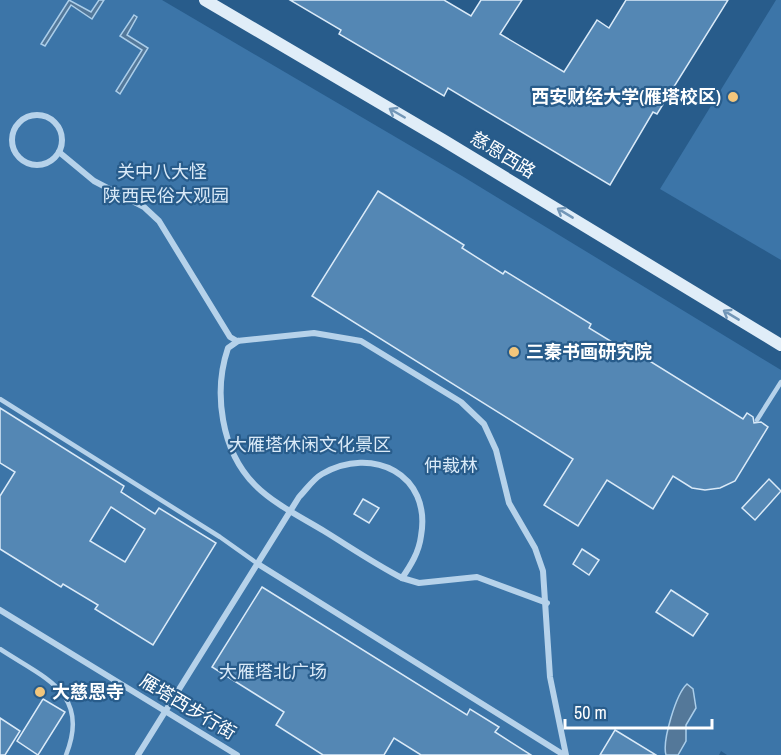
<svg xmlns="http://www.w3.org/2000/svg" width="781" height="755" font-family="'Archivo Narrow','Noto Sans SC',sans-serif">
  <style>
    .green { fill: #3c75a8 }
    .water { fill: #547899; stroke: #abceea; stroke-width: 1.5 }
    .building { fill: #5487b4; stroke: #daeaf8; stroke-width: 1.5; fill-rule: evenodd }
    .lines { fill: none; stroke-linecap: round; stroke-linejoin: round }
    .lane { stroke: #b6d2ea; stroke-width: 4.5 }
    .street { stroke: #b6d2ea; stroke-width: 6 }
    .secondary { stroke: #e0edf8; stroke-width: 12 }
    .oneway { stroke: #7296b7 }
    .poi-dot { fill: #f2c67c; stroke: #285c8b; stroke-width: 2 }
    .labels { text-anchor: middle; stroke-width: 4.5; stroke-linejoin: round; paint-order: stroke }
    .poi-label { font-size: 18px; font-weight: bold; fill: #fff; stroke: #285c8b; text-anchor: start }
    .street-label { font-size: 18px; fill: #fff; stroke: #285c8b }
    .park-label { font-size: 18px; fill: #daeaf8; stroke: #285c8b }
  </style>
  <rect width="100%" height="100%" fill="#285c8b"/>
  <!-- green -->
  <g class="green">
    <polygon points="0,0 162,0 462,176 781,370 781,755 727,755 721,751 719,755 0,755"/>
    <polygon points="776,0 781,0 781,260 660,189"/>
  </g>
  <!-- water -->
  <g class="water">
    <polygon points="69,0 91,12 99,0 104,0 92,19 71,5 45,46 41,44"/>
    <polygon points="134,15 137,17 127,35 148,48 120,94 116,91 142,50 120,36"/>
    <path d="M687 684 693 689 696 708 686 725V741L678 755H666C662 741 676 694 687 684Z"/>
  </g>
  <!-- building -->
  <g class="building">
    <polygon points="290,0 444,0 471,16 481,0 522,0 500,34 564,72 597,20 609,28 626,0 728,0 657,114 653,112 610,185 448,88 444,96 339,34 341,30"/>
    <polygon points="378,191 464,245 462,248 503,274 505,271 591,324 589,328 630,353 632,350 743,419 747,413 753,417 754,423 761,422 768,427 735,481 720,488 705,490 692,488 673,476 653,509 607,480 578,526 544,505 573,459 312,296"/>
    <path d="M0 408 124 486 121 492 155 514 159 508 216 543 153 645 95 609 98 605 63 584 61 587 0 549V496L15 472 0 463ZM111 507 145 529 125 562 90 541Z"/>
    <polygon points="769,479 781,491 755,520 742,508"/>
    <polygon points="363,499 379,508 369,523 354,514"/>
    <polygon points="582,549 599,560 589,575 573,564"/>
    <polygon points="262,587 467,715 470,709 499,727 495,732 531,755 421,755 394,738 384,755 323,755 276,725 284,712 212,667"/>
    <polygon points="671,590 708,614 693,636 656,612"/>
    <polygon points="43,699 65,712 38,755 17,741"/>
    <polygon points="0,718 20,731 5,755 0,755"/>
    <polygon points="615,730 656,755 600,755"/>
  </g>
  <g class="lines">
    <!-- lane -->
    <g class="lane">
      <polyline points="0,399 220,537 258,564"/>
      <polyline points="757,420 781,382"/>
      <path d="M0 649C44 678 91 693 66 755"/>
    </g>
    <!-- street -->
    <g class="street">
      <circle cx="37" cy="140" r="25"/>
      <polyline points="59,152 94,181 144,207 159,221 230,337 237,341 314,333 361,341 461,402 484,424 496,450 509,503 535,548 543,571 550,677 566,755"/>
      <path d="M238 341 228 348C213 392 221 451 255 485 274 504 301 517 324 531 350 547 375 564 402 578L419 583 477 577 547 603"/>
      <polyline points="258,564 564,755"/>
      <polyline points="0,610 237,755"/>
      <path d="M138 755 299 497C306 490 313 479 322 474 372 445 432 474 421 536 419 552 411 565 402 578"/>
    </g>
    <!-- secondary -->
    <polyline class="secondary" points="205,0 443,140 781,345"/>
  </g>
  <!-- one-way arrows -->
  <defs><path id="oneway-shaft" d="M-6 0H5M1.5-3L5.5 0L1.5 3" fill="none" stroke-width="1.6" stroke-linecap="round" stroke-linejoin="round" transform="scale(1.5)"/></defs>
  <g class="oneway">
    <use href="#oneway-shaft" transform="translate(397 113) rotate(-150)"/>
    <use href="#oneway-shaft" transform="translate(565 213) rotate(-149)"/>
    <use href="#oneway-shaft" transform="translate(731 315) rotate(-149)"/>
  </g>
  <!-- markers -->
  <g class="poi-dot">
    <circle cx="733" cy="97" r="6"/>
    <circle cx="514" cy="352" r="6"/>
    <circle cx="40" cy="692" r="6"/>
  </g>
  <g class="labels">
    <!-- poi labels -->
    <g class="poi-label">
      <text x="721" y="103" text-anchor="end">西安财经大学(雁塔校区)</text>
      <text x="526" y="358">三秦书画研究院</text>
      <text x="52" y="698">大慈恩寺</text>
    </g>
    <!-- street labels -->
    <g class="street-label">
      <text transform="translate(503 155) rotate(31)" y="6">慈恩西路</text>
      <text transform="translate(188 707) rotate(31)" y="6">雁塔西步行街</text>
    </g>
    <!-- park labels -->
    <g class="park-label">
      <text x="162" y="178">关中八大怪</text>
      <text x="166" y="202">陕西民俗大观园</text>
      <text x="310" y="451">大雁塔休闲文化景区</text>
      <text x="451" y="472">仲裁林</text>
      <text x="273" y="678">大雁塔北广场</text>
    </g>
  </g>
  <!-- scale -->
  <path d="M565 719v9h147v-9" fill="none" stroke="#ffffff" stroke-width="3"/>
  <text x="574" y="719" font-size="18" fill="#ffffff" stroke="#285c8b" stroke-width="4.5" paint-order="stroke">50 m</text>
</svg>
